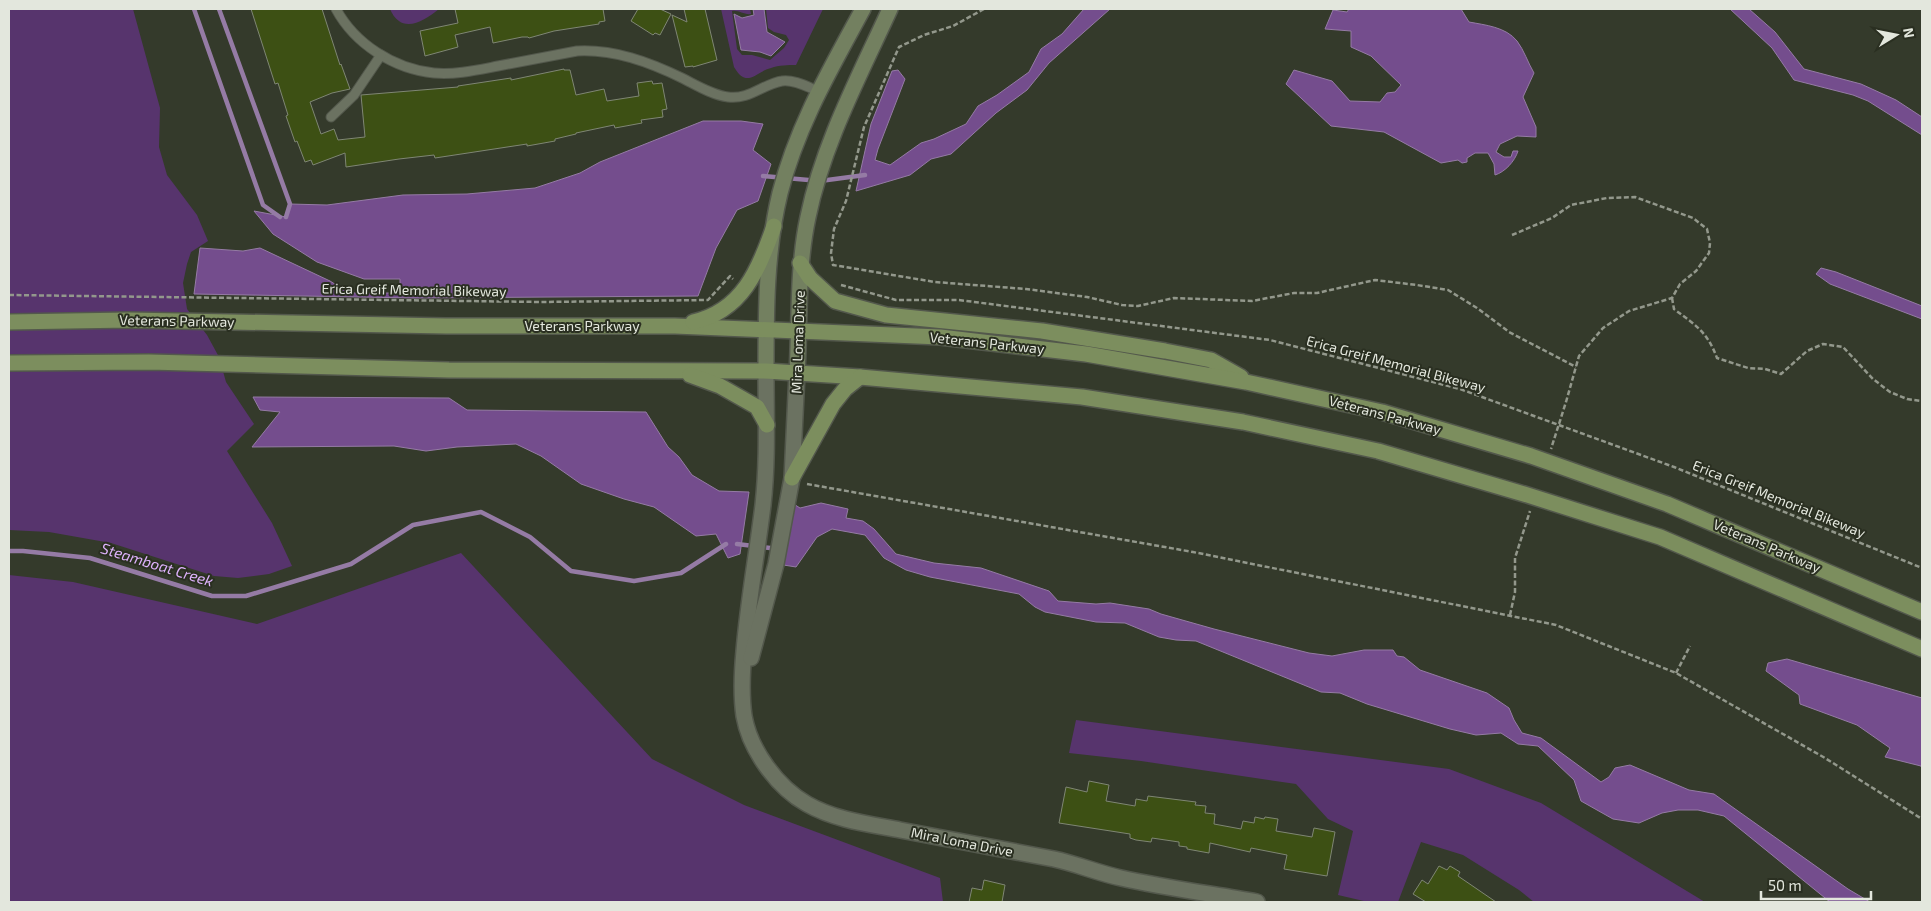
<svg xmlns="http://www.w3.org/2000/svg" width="1931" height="911" font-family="'Exo 2',sans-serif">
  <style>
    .green { fill: #57346d }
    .water { fill: #744d8d; stroke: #957ba5 }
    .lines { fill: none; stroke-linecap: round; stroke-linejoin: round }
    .stream { stroke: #957ba5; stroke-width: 4.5 }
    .building { fill: #3d5014; stroke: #7f8674 }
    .service-casing { stroke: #53584c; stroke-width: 11 }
    .tertiary-casing { stroke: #53584c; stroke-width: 18 }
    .secondary-casing { stroke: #53584c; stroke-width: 18 }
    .primary-casing { stroke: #53584c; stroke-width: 18 }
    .path { stroke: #93988c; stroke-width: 2.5; stroke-dasharray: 5 2.5; stroke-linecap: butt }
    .service { stroke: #6b7261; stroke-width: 9 }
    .tertiary { stroke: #6b7261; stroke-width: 15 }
    .secondary { stroke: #738060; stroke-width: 15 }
    .primary { stroke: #7c8e5e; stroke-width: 15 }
    .labels { text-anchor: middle; stroke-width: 4; stroke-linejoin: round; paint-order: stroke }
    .street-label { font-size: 14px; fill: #e3e7dd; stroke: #2a2f21 }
    .water-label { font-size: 15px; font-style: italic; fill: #deb2fc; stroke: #2a2f21 }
  </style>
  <rect width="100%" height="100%" fill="#343a2b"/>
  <!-- green -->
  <g class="green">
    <polygon points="9,9 133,9 160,108 159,147 167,175 197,215 208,241 191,252 187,264 183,283 187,309 207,335 219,357 226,382 254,424 227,451 272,523 292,566 269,574 238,578 214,576 111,543 49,532 9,530"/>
    <path d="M390 9H439C423 22 401 35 390 9Z"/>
    <path d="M721 9H750L751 14C744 15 739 10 732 11L737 49 742 55H752L770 60 784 48 789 40 786 35 774 32 768 28 766 9H823L796 65C788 65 779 65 771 68 755 72 747 89 734 67Z"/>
    <polygon points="461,553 652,759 744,805 940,878 943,902 9,902 9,575 73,582 257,624"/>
    <polygon points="1076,720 1449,769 1541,803 1705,902 1534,902 1519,890 1463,855 1421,842 1398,902 1368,902 1338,895 1353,831 1328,819 1296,784 1141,761 1069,753"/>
  </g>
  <!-- water -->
  <g class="water">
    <polygon points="753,9 764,9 767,32 785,42 771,56 760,52 741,50 734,14 742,18 754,15"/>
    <polygon points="1084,9 1110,9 1049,63 1027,90 996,113 951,154 931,159 910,175 856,191 871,124 892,71 898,70 905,79 878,149 875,160 890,165 921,143 934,139 966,124 978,106 997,95 1029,72 1041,49 1062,34"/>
    <path d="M1349 9H1461L1469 22C1485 25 1506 27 1517 41 1524 50 1528 63 1534 73L1523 97 1536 127V137L1517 136 1500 144 1496 152 1504 157H1511L1513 151H1518C1515 161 1505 172 1495 175L1494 164 1488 153H1475L1467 158V162L1462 163 1458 160 1441 163 1384 132 1331 126 1286 84 1294 70 1332 81 1350 101 1380 102 1387 93 1395 92 1401 85 1371 56 1351 47V31L1325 29 1333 10 1347 12Z"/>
    <polygon points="1730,9 1749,9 1775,32 1804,69 1861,84 1896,100 1922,117 1922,135 1868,101 1853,95 1794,80 1772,48"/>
    <polygon points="703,121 741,121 763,124 753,150 771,164 758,201 737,210 716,248 698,296 414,298 194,294 200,248 243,251 260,248 330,281 349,293 400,293 400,279 364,279 317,262 273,234 254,211 286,217 290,204 327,205 403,195 467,194 535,188 580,173 600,162"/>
    <polygon points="1821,268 1836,272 1922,306 1922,319 1830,284 1816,274"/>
    <polygon points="253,397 449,398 467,410 646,412 668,447 679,457 692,475 719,491 749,492 740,554 728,558 716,534 696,536 654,507 624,499 581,484 541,456 516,444 457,447 426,451 394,446 252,447 280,412 260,410"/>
    <polygon points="781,496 800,508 821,503 848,509 846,518 863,521 874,529 896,554 934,563 981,568 1049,591 1058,601 1096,604 1110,603 1149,609 1161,614 1214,629 1309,653 1332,656 1364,650 1393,650 1397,656 1404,657 1420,670 1487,693 1509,708 1514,720 1522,733 1541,738 1601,782 1609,777 1615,768 1630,765 1689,790 1714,794 1848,889 1870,902 1830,902 1724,816 1698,810 1678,810 1662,813 1639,823 1613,819 1581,801 1574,780 1538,746 1518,744 1501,733 1476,735 1450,729 1367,704 1340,693 1321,692 1196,641 1176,640 1159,637 1125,623 1096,622 1045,612 1035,607 1019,594 930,577 906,570 884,558 865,535 832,529 817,537 796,567 771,563"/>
    <polygon points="1787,659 1922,698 1922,769 1921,766 1885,757 1890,748 1857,725 1800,704 1799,695 1766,671 1768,663"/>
  </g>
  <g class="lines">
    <!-- stream -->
    <g class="stream">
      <polyline points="194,9 263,205 280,217"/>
      <polyline points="219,9 290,204 286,217"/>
      <polyline points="763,176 820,181 865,175"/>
      <polyline points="737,544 770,548 776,550"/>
      <polyline points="9,551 23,551 90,558 212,596 246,596 351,564 413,525 481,512 530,537 571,571 634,581 681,573 726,544"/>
    </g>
  </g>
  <!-- building -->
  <g class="building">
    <polygon points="251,9 322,9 340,65 341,64 350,89 332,93 310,102 321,134 334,129 338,140 365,137 361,95 458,87 458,86 511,78 511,80 564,69 564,70 570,70 576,95 604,89 607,101 639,96 637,83 652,81 653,84 662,83 667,109 662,110 663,117 641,120 642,123 615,128 614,125 576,133 576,134 555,139 555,141 527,146 527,144 435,158 434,155 399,159 346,167 345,153 313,165 311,160 305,162 297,141 295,142 286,116 288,115 278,83 275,84"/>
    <polygon points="455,9 603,9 605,21 599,22 599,24 554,31 529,38 528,37 522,37 493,43 490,27 455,35 458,47 425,56 420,31 458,23"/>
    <polygon points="638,9 660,9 671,14 660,35 655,33 653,35 631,21"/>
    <polygon points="684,9 705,9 717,60 693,67 693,66 685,67 672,15 687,22"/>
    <polygon points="1089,781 1109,785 1106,801 1135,806 1136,799 1147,801 1148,796 1196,802 1195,805 1206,806 1205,813 1215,814 1214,824 1241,829 1243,821 1254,823 1255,817 1264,819 1265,817 1278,819 1276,831 1312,837 1314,828 1335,832 1327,876 1284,869 1287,855 1251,848 1250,852 1210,843 1209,853 1187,849 1187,847 1179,846 1179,842 1152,838 1151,842 1136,840 1130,838 1130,834 1059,823 1066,787 1087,792"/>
    <polygon points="1439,866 1447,870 1450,866 1460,872 1458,876 1496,902 1426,902 1413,894 1422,880 1428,884"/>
    <polygon points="984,880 1005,885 1002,902 969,902 972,888 982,890"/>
  </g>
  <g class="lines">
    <defs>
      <g id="service">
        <path d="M336 9C355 44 394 69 434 73 455 75 477 70 498 66 524 61 550 56 577 51 614 49 649 62 682 78 696 85 712 95 728 97 749 100 763 84 782 81 793 79 808 87 818 91"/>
        <polyline points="331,117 354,95 381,55"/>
      </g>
      <g id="tertiary">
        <path d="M766 371C766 416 768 460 763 505 757 554 748 602 744 651 742 672 741 695 744 716 750 750 777 787 807 804 835 820 868 824 900 830 951 840 1003 849 1054 859 1077 864 1098 873 1121 878 1166 888 1212 894 1257 902"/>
        <polyline points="751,658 776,564 792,478 797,373"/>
      </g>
      <g id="secondary">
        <path d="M766 371C766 312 766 250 780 193 797 126 831 68 863 9"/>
        <path d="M797 373C800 321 797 268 808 217 823 144 859 77 890 9"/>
      </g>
      <g id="primary">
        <polyline points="800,263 810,278 835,301 886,315 1042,331 1165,351 1211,360 1241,377"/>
        <polyline points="9,322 129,320 446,326 675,326 940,337 1086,354 1246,382 1382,412 1531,456 1667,504 1922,612"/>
        <path d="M693 322C742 311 759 270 774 226"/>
        <polyline points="9,363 149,362 449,370 766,371 860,377 1082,397 1243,422 1378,451 1524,494 1660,537 1922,649"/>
        <polyline points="690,375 720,386 757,407 767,425"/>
        <polyline points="792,478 833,404 845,389 860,377"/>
      </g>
    </defs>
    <!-- service casing -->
    <use href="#service" class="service-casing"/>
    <!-- tertiary casing -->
    <use href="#tertiary" class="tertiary-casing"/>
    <!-- secondary casing -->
    <use href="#secondary" class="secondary-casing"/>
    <!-- primary casing -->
    <use href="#primary" class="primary-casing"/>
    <!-- path -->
    <g class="path">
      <polyline points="984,9 953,26 924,35 899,47 864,127 846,201 834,229 831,253 833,265 935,282 1026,289 1087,297 1122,305 1138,306 1174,298 1252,301 1294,293 1317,293 1375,280 1417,285 1448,290 1477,308 1509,332 1576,367"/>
      <polyline points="1512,235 1552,218 1571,205 1607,198 1635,197 1693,218 1707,229 1710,243 1709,253 1696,271 1680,284 1672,298 1629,311 1603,328 1579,356 1566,402 1551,449"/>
      <polyline points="841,285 896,300 959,300 1270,340 1460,389 1674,467 1922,568"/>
      <polyline points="9,295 541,302 708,300 730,276 733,279"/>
      <path d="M1672 298 1674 309C1695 325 1707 331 1717 358L1748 368 1765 369 1781 374 1807 351 1823 344 1843 347 1873 379 1890 392 1907 399 1922 401"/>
      <polyline points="807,484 1193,552 1556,625 1676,673 1825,758 1922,819"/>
      <polyline points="1510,615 1515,592 1515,558 1530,511"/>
      <polyline points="1676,673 1690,646"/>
    </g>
    <!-- service -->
    <use href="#service" class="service"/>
    <!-- tertiary -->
    <use href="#tertiary" class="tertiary"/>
    <!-- secondary -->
    <use href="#secondary" class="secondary"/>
    <!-- primary -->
    <use href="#primary" class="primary"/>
  </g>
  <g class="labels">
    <!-- street labels -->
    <g class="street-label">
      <text transform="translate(414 290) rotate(1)" y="5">Erica Greif Memorial Bikeway</text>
      <text transform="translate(177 321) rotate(1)" y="5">Veterans Parkway</text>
      <text x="582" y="331">Veterans Parkway</text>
      <text transform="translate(798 342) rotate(-88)" y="5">Mira Loma Drive</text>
      <text transform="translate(987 343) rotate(6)" y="5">Veterans Parkway</text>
      <text transform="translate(1396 364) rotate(15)" y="5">Erica Greif Memorial Bikeway</text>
      <text transform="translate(1385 415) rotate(15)" y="5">Veterans Parkway</text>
      <text transform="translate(1779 499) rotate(22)" y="5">Erica Greif Memorial Bikeway</text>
      <text transform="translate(1767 546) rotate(23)" y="5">Veterans Parkway</text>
      <text transform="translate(962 842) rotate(11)" y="5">Mira Loma Drive</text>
    </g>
    <!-- water labels -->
    <g class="water-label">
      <text transform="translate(157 565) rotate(17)" y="5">Steamboat Creek</text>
    </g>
  </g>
  <!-- border -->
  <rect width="1931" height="911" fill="none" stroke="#e3e7dd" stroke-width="20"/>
  <!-- north arrow -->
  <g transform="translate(1896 35) rotate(80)" stroke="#2a2f21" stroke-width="4" paint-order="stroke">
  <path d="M0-4L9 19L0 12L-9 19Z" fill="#e3e7dd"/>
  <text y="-8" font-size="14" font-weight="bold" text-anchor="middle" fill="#e3e7dd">N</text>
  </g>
  <!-- scale -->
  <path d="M1761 891v8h110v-8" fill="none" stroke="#e3e7dd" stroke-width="2.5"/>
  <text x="1768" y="891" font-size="15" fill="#e3e7dd" stroke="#2a2f21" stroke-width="4" paint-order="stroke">50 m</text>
</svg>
